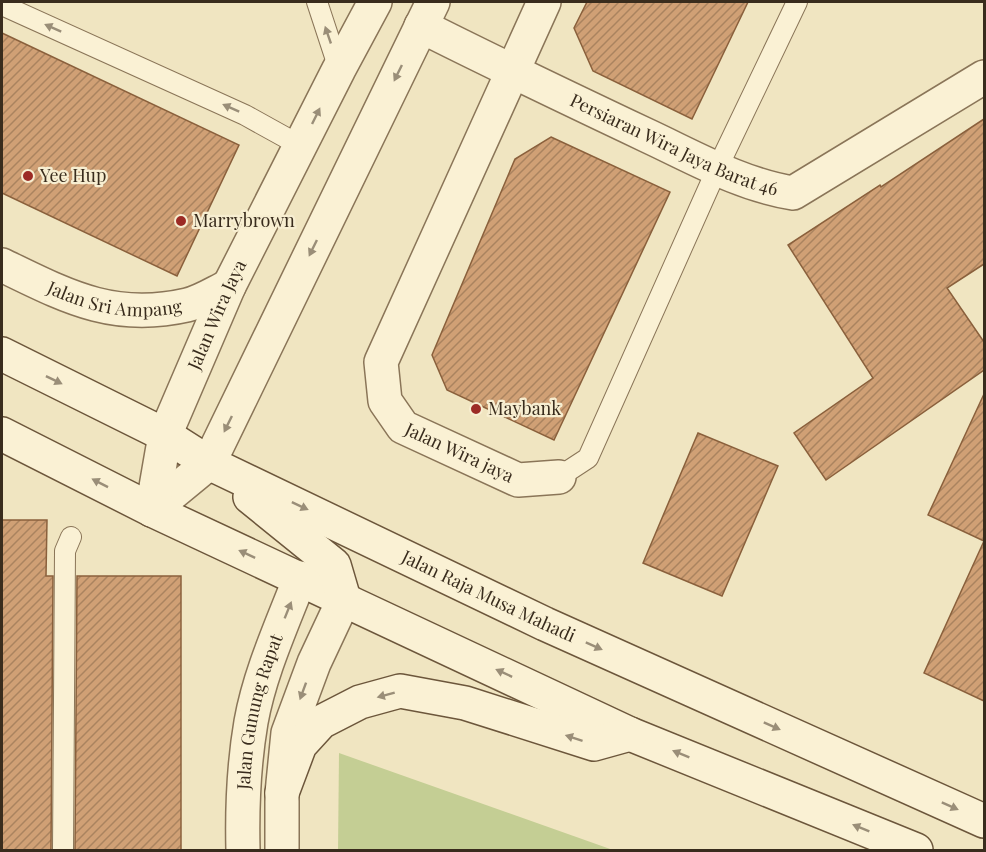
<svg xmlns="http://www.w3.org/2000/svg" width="986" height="852" font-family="'Playfair Display',serif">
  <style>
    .grass { fill: #c4ce94 }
    .building { fill: url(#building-hatch); stroke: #8a603c; stroke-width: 1.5 }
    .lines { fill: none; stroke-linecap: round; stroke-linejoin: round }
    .service-casing { stroke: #8a7558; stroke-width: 22 }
    .minor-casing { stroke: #8a7558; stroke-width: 36 }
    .tertiary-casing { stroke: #8a7558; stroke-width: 36 }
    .secondary-casing { stroke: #6c563b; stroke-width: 36 }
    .service { stroke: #faf1d4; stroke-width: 20 }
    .minor { stroke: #faf1d4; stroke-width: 33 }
    .tertiary { stroke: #faf1d4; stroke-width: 33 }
    .secondary { stroke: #faf1d4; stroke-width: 33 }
    .oneway { fill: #9a8e78 }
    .poi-dot { fill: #9c2b25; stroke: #f7eed1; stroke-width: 2 }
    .labels { text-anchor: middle; stroke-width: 4.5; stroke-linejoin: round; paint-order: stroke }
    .street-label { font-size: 18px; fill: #392c1d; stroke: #f7eed1 }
    .poi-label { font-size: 18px; fill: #392c1d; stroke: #f7eed1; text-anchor: start }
  </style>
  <defs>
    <pattern id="building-hatch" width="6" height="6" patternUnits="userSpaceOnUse" patternTransform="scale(1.5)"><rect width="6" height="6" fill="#d0a075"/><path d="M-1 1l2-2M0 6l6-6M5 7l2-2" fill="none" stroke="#aa835f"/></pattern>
  </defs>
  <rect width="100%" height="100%" fill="#f0e5c1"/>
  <!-- grass -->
  <polygon class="grass" points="339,753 613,850 338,850"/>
  <!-- building -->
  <g class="building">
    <polygon points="587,2 748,2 692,119 593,71 574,28"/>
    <polygon points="2,33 239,145 177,276 2,193"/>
    <polygon points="984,119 984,264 947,288 984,342 984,370 826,480 794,433 873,378 788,245 880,185 881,187"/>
    <polygon points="551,137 670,192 554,440 447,390 432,355 515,159"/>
    <polygon points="984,394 984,541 928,515"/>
    <polygon points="698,433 778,466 722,596 643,563"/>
    <polygon points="2,520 47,520 46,576 53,576 51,850 2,850"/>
    <polygon points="984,541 984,701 924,673"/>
    <polygon points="77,576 181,576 181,850 75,850"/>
  </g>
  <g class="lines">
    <defs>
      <g id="service">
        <polyline points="317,2 339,69"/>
        <polyline points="2,5 245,115 301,146"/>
        <polyline points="559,477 588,458 717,169 797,2"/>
        <polyline points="63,850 65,551 71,537"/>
      </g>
      <g id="minor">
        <path id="s1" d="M544 2 381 362 385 401 403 427 518 480 559 477"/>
        <path id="s2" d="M421 26C496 64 572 100 648 136 695 158 742 185 793 193L984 77"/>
        <path id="s3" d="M2 265C66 296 113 322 187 305 201 302 216 292 229 286"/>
      </g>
      <g id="tertiary">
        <polyline points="152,510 209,463 433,2"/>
        <path id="s4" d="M152 510 165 435 229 286 339 69 375 2"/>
        <path id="s5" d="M243 850C242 809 244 763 251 722 260 672 282 625 300 578"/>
        <polyline points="282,850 282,793 288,733 314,663 344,599"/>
      </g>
      <g id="secondary">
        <path id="s6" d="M2 354 165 435 209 463 545 624 984 821"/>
        <polyline points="2,434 152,510 630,734 916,850"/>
        <polyline points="250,497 334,565 344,599"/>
        <polyline points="282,793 300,745 321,722 360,702 400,691 465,703 594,744 630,734"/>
      </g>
    </defs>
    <!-- service casing -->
    <use href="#service" class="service-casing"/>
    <!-- minor casing -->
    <use href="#minor" class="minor-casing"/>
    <!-- tertiary casing -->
    <use href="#tertiary" class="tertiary-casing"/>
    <!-- secondary casing -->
    <use href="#secondary" class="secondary-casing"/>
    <!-- service -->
    <use href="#service" class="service"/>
    <!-- minor -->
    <use href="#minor" class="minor"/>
    <!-- tertiary -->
    <use href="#tertiary" class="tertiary"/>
    <!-- secondary -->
    <use href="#secondary" class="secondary"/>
  </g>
  <!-- one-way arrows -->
  <defs><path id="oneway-solid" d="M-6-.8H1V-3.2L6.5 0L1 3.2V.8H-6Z" transform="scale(1.5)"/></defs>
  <g class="oneway">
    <use href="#oneway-solid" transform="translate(53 28) rotate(-156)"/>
    <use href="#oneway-solid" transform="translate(328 35) rotate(-109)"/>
    <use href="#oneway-solid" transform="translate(398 73) rotate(116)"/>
    <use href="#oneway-solid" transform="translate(231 108) rotate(-156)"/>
    <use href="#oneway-solid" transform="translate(316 116) rotate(-64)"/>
    <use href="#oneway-solid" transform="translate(313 248) rotate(116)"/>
    <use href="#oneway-solid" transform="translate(54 380) rotate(26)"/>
    <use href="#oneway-solid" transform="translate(228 424) rotate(116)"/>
    <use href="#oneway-solid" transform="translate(100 483) rotate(-153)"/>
    <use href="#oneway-solid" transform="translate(300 506) rotate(25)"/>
    <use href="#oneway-solid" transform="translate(247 554) rotate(-155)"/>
    <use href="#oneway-solid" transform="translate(288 610) rotate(-68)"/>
    <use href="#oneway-solid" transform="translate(594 646) rotate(24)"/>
    <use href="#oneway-solid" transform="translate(504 673) rotate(-155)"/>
    <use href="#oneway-solid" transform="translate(303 691) rotate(110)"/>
    <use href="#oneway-solid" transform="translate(386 695) rotate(165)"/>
    <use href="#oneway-solid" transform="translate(772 726) rotate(24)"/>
    <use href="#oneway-solid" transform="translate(574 738) rotate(-162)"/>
    <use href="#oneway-solid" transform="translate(681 754) rotate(-158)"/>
    <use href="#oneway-solid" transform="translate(950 806) rotate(24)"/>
    <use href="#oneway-solid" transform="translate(861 828) rotate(-158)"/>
  </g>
  <!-- markers -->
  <g class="poi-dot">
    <circle cx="28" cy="176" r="6"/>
    <circle cx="181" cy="221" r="6"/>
    <circle cx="476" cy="409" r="6"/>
  </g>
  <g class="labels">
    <!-- street labels -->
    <g class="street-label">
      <text dy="6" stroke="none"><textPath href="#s2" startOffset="280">Persiaran Wira Jaya Barat 46</textPath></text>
      <text dy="6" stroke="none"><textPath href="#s3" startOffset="120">Jalan Sri Ampang</textPath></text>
      <text dy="6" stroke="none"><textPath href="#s4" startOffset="207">Jalan Wira Jaya</textPath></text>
      <text dy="6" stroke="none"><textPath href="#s1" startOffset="528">Jalan Wira jaya</textPath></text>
      <text dy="6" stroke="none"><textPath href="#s6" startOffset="544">Jalan Raja Musa Mahadi</textPath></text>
      <text dy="6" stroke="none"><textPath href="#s5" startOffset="140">Jalan Gunung Rapat</textPath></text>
    </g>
    <!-- poi labels -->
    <g class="poi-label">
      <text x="40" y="182">Yee Hup</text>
      <text x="193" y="227">Marrybrown</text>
      <text x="488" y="415">Maybank</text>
    </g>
  </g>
  <!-- border -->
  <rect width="986" height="852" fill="none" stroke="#392c1d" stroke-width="6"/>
</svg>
